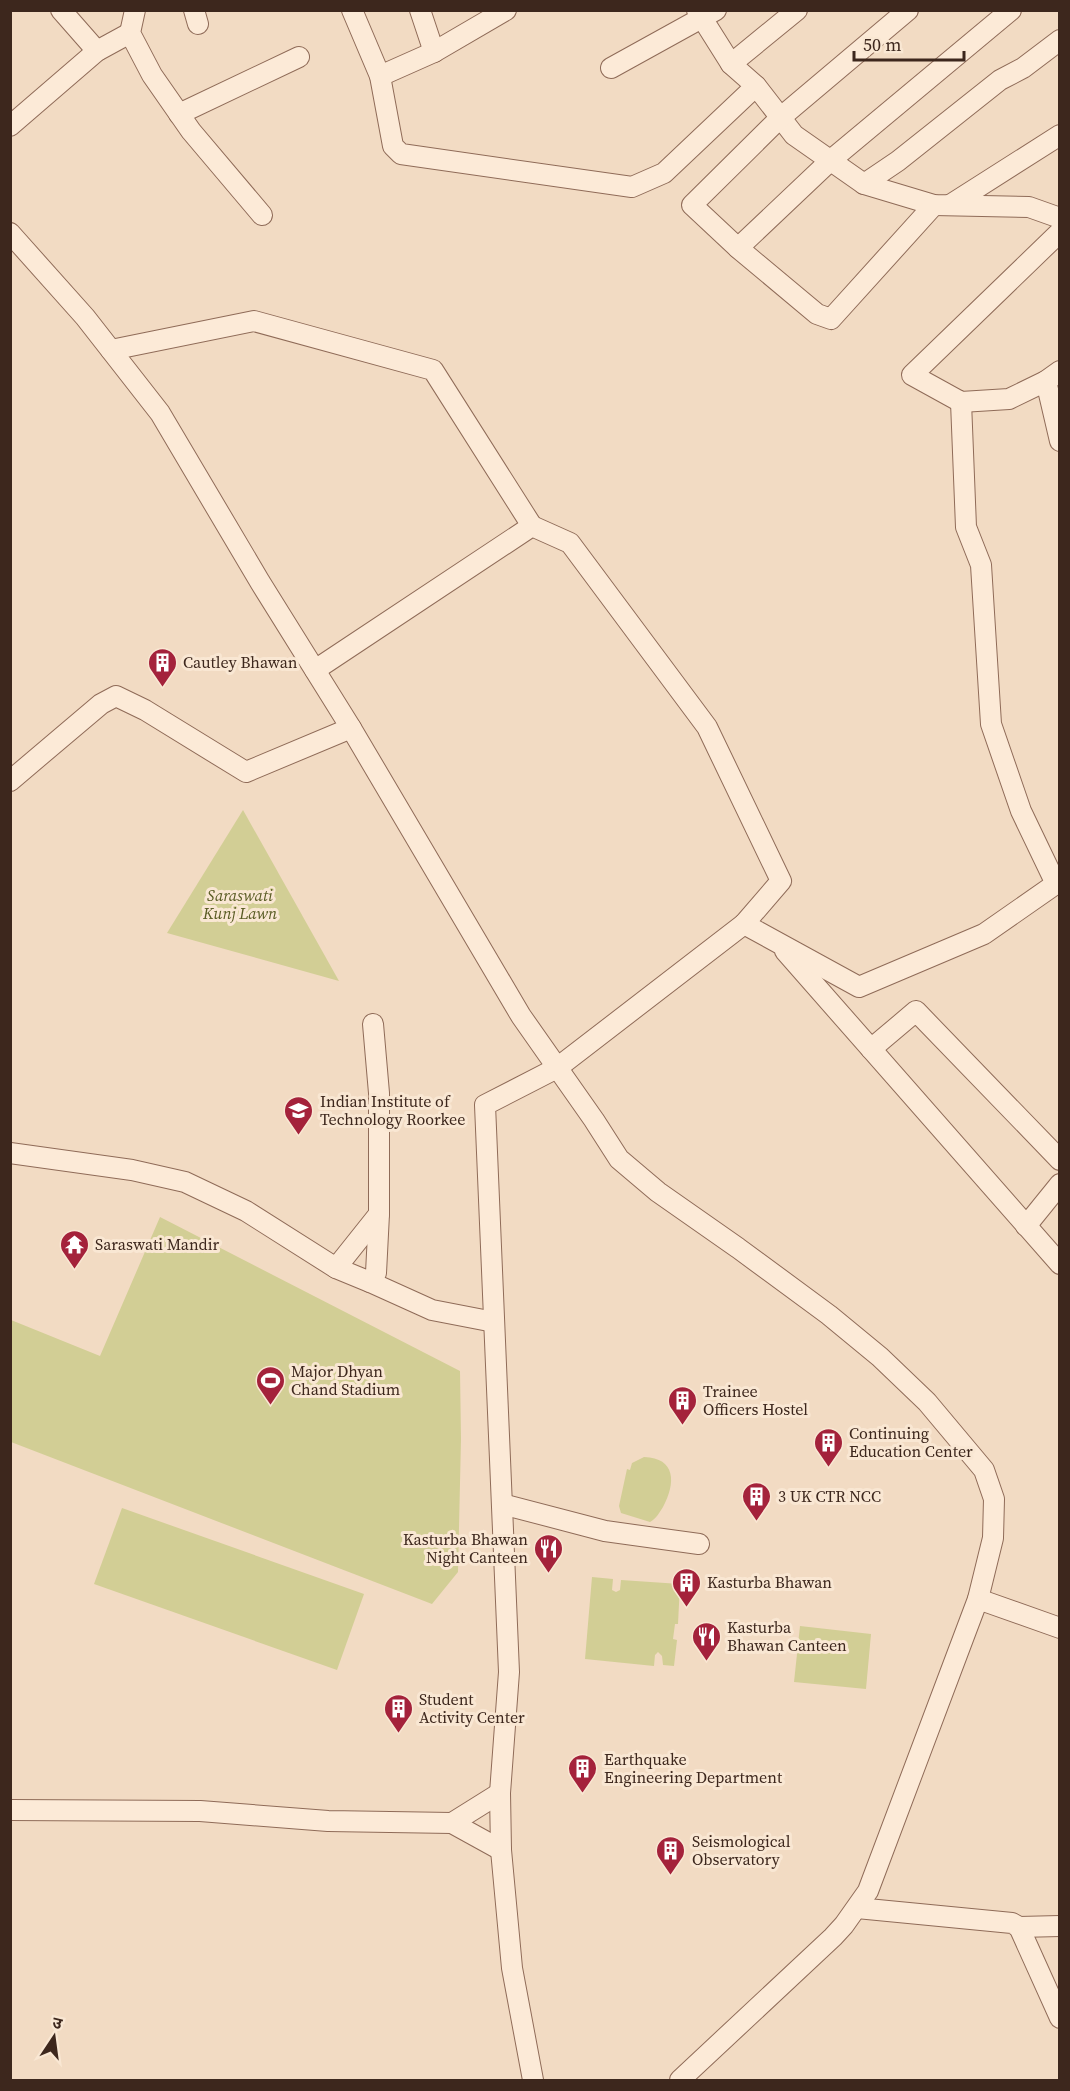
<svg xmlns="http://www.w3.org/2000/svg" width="1070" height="2091" font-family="'Source Serif 4','Noto Sans Devanagari',serif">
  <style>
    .green { fill: #d2ce95 }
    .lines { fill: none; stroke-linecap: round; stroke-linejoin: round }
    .minor-casing { stroke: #8f6b58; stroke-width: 22 }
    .minor { stroke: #fcead7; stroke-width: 20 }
    .labels { text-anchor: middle; stroke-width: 6; stroke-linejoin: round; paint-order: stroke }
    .poi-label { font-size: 16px; fill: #3d271d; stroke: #f9e7d3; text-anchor: start }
    .park-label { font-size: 16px; font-style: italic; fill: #585b22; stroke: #f9e7d3 }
  </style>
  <rect width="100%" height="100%" fill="#f2dbc3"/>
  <!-- green -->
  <g class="green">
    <polygon points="243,810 339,981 167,933"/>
    <polygon points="160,1217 460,1371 461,1439 458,1572 432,1604 11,1442 11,1320 100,1356"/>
    <path d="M644 1457C676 1458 676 1483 663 1507 659 1513 657 1518 650 1522L621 1513 619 1506 627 1469 630 1470 632 1463Z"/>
    <polygon points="122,1508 364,1594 337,1670 94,1584"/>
    <polygon points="592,1577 613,1579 612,1590 616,1592 620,1590 621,1580 680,1584 678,1624 675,1624 673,1639 677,1640 674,1666 663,1665 662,1656 658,1652 655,1655 654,1666 585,1659"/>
    <polygon points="800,1626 871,1634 866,1689 794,1682"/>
  </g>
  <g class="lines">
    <defs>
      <g id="minor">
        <polyline points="61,10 97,51"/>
        <polyline points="135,10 130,33 152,75 191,131 262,215"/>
        <polyline points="194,10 198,24"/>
        <polyline points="352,10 380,76 393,146 401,154 632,187 664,173 756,86"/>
        <polyline points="420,10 434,52"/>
        <polyline points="697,10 731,64 756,86 794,135 864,184 934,205 1029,207 1060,218"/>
        <polyline points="908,10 780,118 692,205 738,248 817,314 831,319 934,205"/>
        <polyline points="731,64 797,10"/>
        <polyline points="611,68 716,10"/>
        <polyline points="380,76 434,52 506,10"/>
        <polyline points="179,114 299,57"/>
        <polyline points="10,126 97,51 130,33"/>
        <polyline points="864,184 898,161 1000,80 1023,68 1060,40"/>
        <polyline points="950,205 1060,135"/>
        <polyline points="1060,232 912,375 961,402 1009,399 1046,381 1060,371"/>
        <polyline points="10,233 85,317 160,413 260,582 351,728 521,1016 594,1120 619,1159 658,1192 738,1248 829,1315 880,1357 927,1402 984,1470 994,1499 993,1538 978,1599 868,1891 844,1925 833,1937 680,2080"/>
        <polyline points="738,248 831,160 1011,10"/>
        <polyline points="111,350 254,321 433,370 532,526"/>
        <polyline points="1046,381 1060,441"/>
        <polyline points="961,402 966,527 981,565 991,724 1021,811 1056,884"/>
        <polyline points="315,670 532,526 570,543 707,727 781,881 744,924"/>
        <polyline points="10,781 101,704 116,696 145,710 246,772 351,728"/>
        <polyline points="785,951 1060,1264"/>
        <polyline points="871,1049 916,1011 1060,1160"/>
        <polyline points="10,1153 132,1170 185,1182 246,1211 336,1268 370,1282 376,1273 379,1214"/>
        <polyline points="1026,1226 1060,1184"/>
        <polyline points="336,1268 379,1214 379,1093 373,1024"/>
        <polyline points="370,1282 432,1310 494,1322"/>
        <polyline points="502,1504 605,1531 699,1544"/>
        <polyline points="978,1599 1060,1628"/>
        <polyline points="10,1810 200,1811 328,1821 452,1823 501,1850"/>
        <polyline points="452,1823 500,1793"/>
        <polyline points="857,1908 1012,1923 1019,1927 1060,1926"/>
        <polyline points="1019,1927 1060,2018"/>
        <polyline points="533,2080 512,1968 501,1850 500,1793 509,1672 485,1105 557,1068 744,924 859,987 984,934 1060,881"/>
      </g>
    </defs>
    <!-- minor casing -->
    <use href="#minor" class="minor-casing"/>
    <!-- minor -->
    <use href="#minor" class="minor"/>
  </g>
  <!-- icons -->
  <defs>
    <symbol id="building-pin" viewBox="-11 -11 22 30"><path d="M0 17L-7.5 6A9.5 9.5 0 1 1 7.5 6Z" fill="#a4223b" stroke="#f9e7d3"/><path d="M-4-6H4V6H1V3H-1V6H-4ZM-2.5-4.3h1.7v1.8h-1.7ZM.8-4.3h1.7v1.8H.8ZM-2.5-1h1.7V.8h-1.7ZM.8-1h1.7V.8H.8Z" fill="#fff"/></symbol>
    <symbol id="university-pin" viewBox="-11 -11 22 30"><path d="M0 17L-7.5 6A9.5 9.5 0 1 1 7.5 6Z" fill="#a4223b" stroke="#f9e7d3"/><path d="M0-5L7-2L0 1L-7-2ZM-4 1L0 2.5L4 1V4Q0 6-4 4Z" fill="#fff"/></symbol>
    <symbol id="temple-pin" viewBox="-11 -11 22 30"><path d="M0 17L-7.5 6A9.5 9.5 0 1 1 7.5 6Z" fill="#a4223b" stroke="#f9e7d3"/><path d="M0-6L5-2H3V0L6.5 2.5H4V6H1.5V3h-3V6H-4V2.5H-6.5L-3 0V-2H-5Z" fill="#fff"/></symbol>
    <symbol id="stadium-pin" viewBox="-11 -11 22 30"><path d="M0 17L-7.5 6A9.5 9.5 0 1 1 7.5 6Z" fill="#a4223b" stroke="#f9e7d3"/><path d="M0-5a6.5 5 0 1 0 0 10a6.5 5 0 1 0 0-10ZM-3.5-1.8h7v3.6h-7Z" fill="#fff"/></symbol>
    <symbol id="restaurant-pin" viewBox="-11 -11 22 30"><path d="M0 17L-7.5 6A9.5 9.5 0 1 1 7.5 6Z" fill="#a4223b" stroke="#f9e7d3"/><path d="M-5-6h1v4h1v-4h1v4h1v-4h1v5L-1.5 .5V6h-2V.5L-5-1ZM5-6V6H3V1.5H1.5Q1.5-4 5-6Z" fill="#fff"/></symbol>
  </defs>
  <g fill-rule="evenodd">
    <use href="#building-pin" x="146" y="646" width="33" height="45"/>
    <use href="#university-pin" x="282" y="1094" width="33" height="45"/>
    <use href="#temple-pin" x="58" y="1228" width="33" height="45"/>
    <use href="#stadium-pin" x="254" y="1364" width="33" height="45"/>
    <use href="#building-pin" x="666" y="1384" width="33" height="45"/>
    <use href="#building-pin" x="812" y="1426" width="33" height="45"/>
    <use href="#building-pin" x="740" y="1480" width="33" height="45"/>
    <use href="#restaurant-pin" x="532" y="1532" width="33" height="45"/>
    <use href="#building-pin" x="670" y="1566" width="33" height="45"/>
    <use href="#restaurant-pin" x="690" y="1620" width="33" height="45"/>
    <use href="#building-pin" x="382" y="1692" width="33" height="45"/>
    <use href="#building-pin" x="566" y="1752" width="33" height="45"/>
    <use href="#building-pin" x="654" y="1834" width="33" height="45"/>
  </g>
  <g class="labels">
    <!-- poi labels -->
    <g class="poi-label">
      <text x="183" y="668">Cautley Bhawan</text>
      <text x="320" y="1107">Indian Institute of<tspan x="320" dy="18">Technology Roorkee</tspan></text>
      <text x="95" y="1250">Saraswati Mandir</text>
      <text x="291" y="1377">Major Dhyan<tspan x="291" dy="18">Chand Stadium</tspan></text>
      <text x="703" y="1397">Trainee<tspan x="703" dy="18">Officers Hostel</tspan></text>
      <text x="849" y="1439">Continuing<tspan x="849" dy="18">Education Center</tspan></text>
      <text x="778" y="1502">3 UK CTR NCC</text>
      <text x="528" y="1545" text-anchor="end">Kasturba Bhawan<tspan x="528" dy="18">Night Canteen</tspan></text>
      <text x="707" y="1588">Kasturba Bhawan</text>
      <text x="727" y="1633">Kasturba<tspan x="727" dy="18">Bhawan Canteen</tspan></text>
      <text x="419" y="1705">Student<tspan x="419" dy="18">Activity Center</tspan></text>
      <text x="604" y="1765">Earthquake<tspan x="604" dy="18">Engineering Department</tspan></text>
      <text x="692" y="1847">Seismological<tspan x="692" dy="18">Observatory</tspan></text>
    </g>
    <!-- park labels -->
    <g class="park-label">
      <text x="240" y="901">Saraswati<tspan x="240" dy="18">Kunj Lawn</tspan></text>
    </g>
  </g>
  <!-- border -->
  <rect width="1070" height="2091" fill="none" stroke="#3d271d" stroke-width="24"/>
  <!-- north arrow -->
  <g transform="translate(54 2037) rotate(13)" stroke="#f9e7d3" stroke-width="4.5" paint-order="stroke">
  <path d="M0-4.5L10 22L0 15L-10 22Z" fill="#3d271d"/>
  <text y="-9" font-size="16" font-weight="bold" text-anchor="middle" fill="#3d271d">उ</text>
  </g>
  <!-- scale -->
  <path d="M854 51v9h110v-9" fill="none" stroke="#3d271d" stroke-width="3"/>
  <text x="863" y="51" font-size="18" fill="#3d271d" stroke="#f9e7d3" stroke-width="4.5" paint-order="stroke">50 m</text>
</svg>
